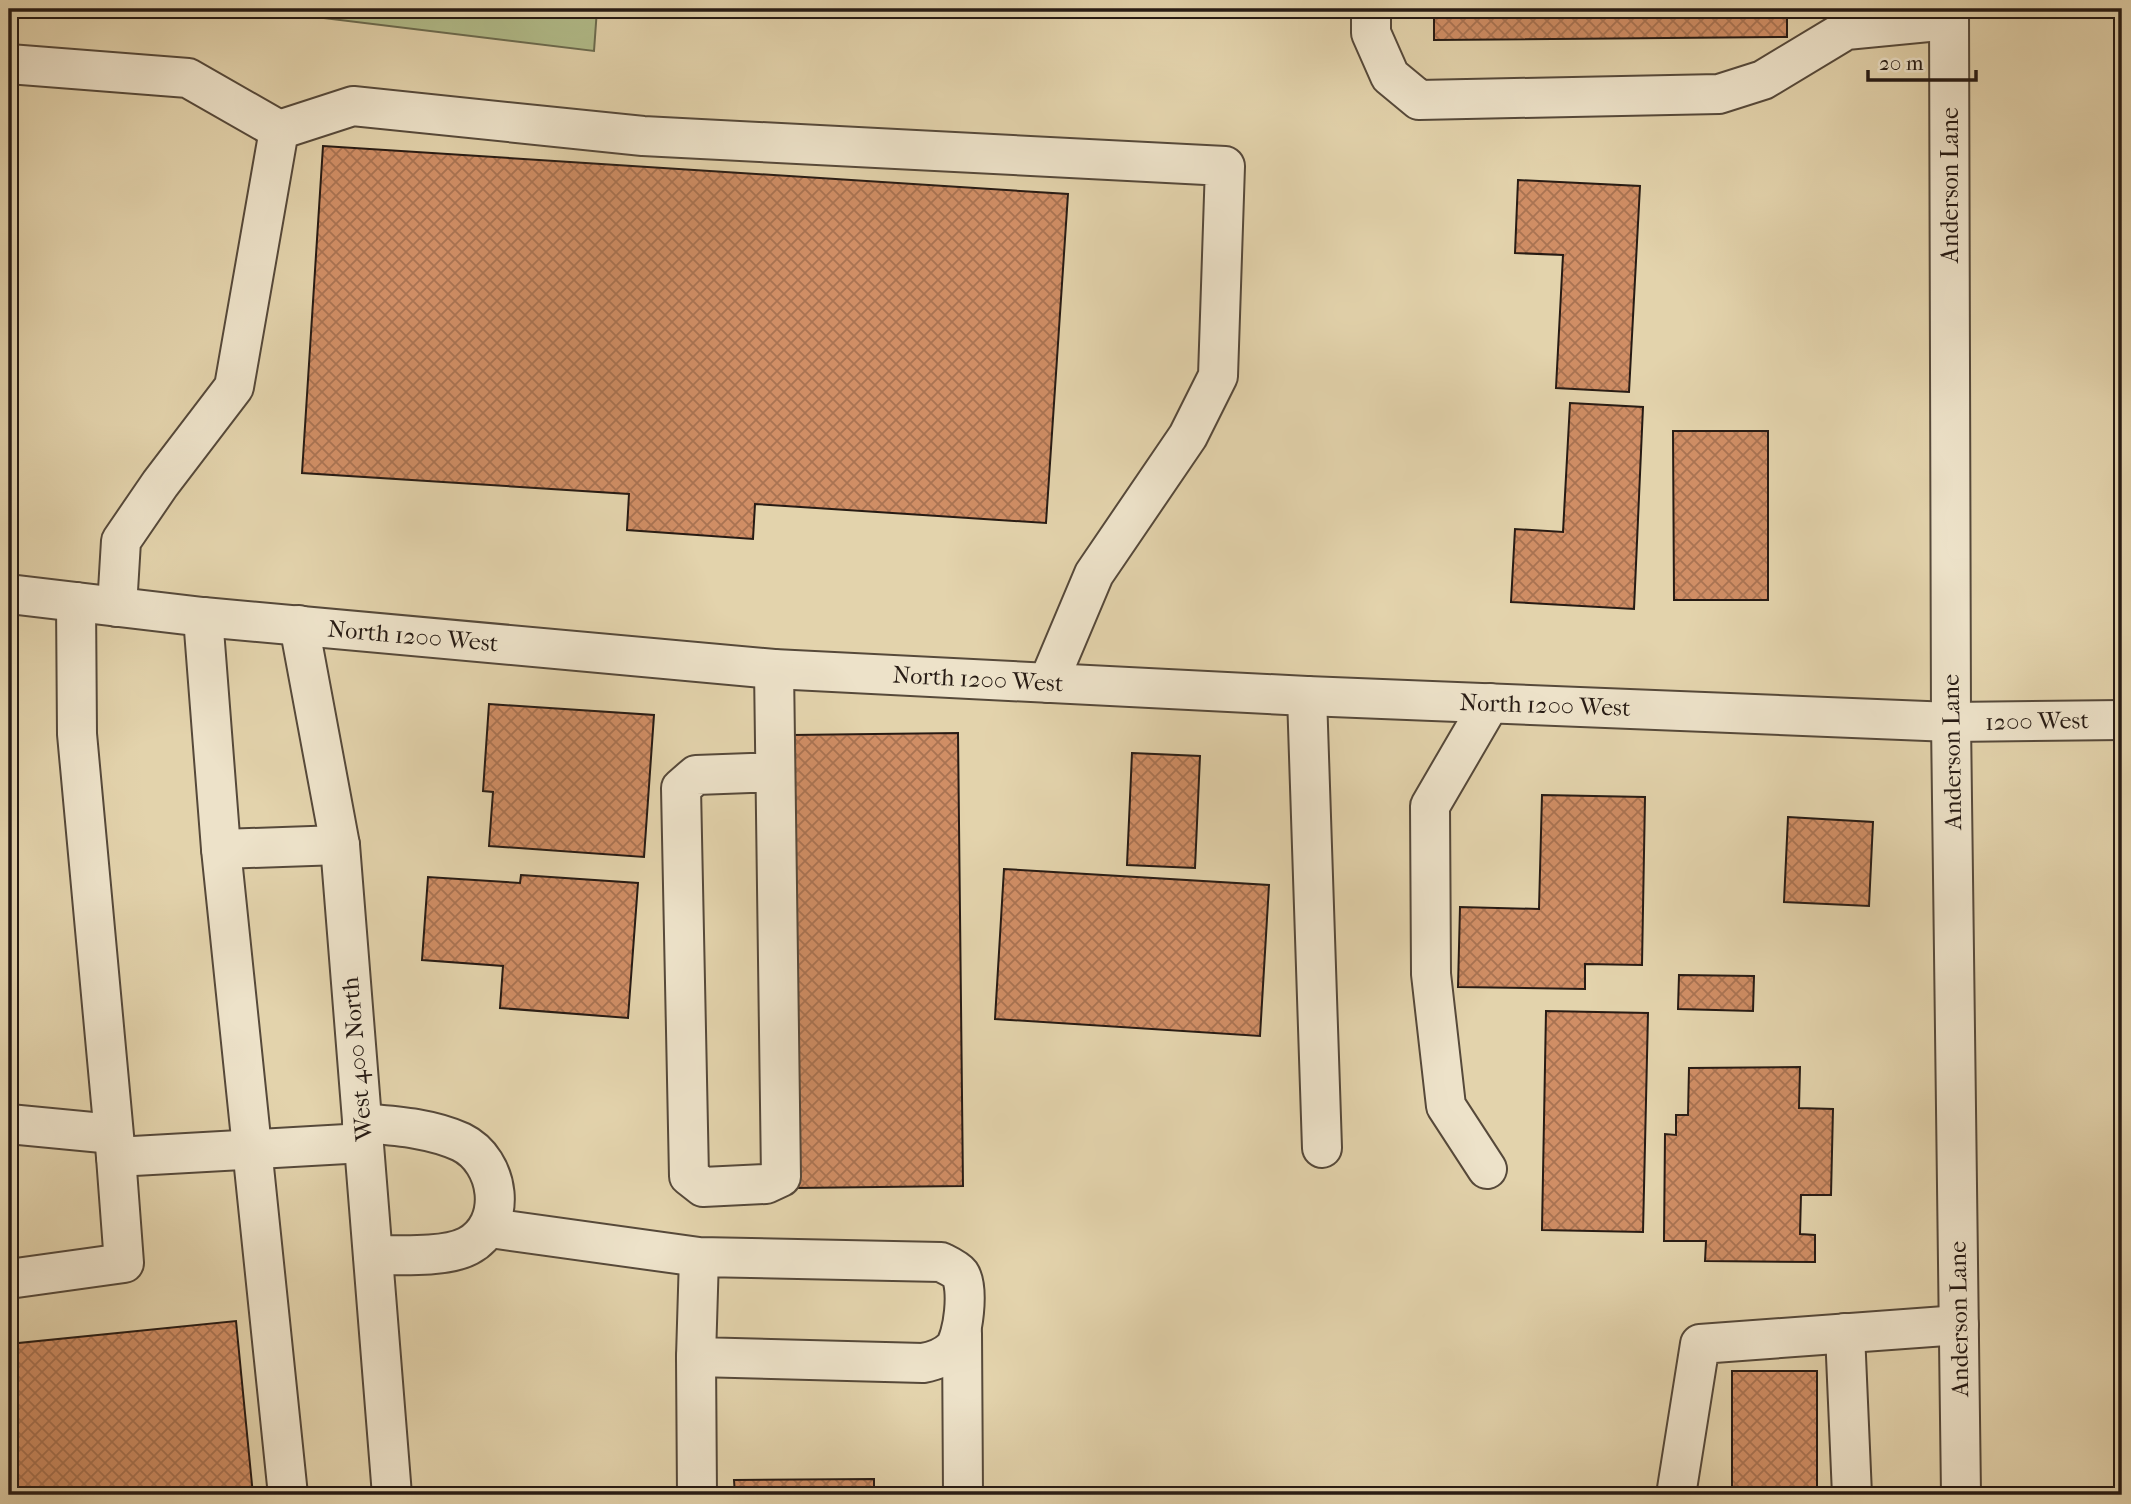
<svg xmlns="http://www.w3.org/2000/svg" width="2131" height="1504" font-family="'IM FELL French Canon',serif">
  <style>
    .green { fill: #b2bd8b; stroke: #6c6c50; stroke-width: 2 }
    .building { fill: url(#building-cross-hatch); stroke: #271b14; stroke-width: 2 }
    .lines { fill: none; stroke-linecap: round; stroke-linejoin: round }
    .minor-casing { stroke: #56493a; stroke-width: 42 }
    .minor { stroke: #ede2c9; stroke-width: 38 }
    .labels { text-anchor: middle; stroke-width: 6; stroke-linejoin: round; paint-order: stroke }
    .street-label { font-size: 24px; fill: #271b14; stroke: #ede2c9 }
  </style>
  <defs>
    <pattern id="building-cross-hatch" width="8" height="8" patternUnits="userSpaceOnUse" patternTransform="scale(1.75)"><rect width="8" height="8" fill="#d08e65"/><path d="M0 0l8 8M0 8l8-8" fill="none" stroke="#a97352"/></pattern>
  </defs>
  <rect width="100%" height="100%" fill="#e3d3ac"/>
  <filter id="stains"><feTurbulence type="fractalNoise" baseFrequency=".00286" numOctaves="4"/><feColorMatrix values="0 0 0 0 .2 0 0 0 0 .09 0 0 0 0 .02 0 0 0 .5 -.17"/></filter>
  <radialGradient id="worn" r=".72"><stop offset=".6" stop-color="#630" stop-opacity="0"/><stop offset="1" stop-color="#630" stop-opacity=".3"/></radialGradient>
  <!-- green -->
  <polygon class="green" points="249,9 597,9 594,51"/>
  <!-- building -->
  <g class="building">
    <polygon points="1434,9 1787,9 1787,37 1434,40"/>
    <polygon points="323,146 1068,194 1046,523 755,504 753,539 627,530 629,494 302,473"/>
    <polygon points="1518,180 1640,186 1629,392 1556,388 1563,255 1515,253"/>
    <polygon points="1570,403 1643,407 1634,609 1511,602 1515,529 1563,532"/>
    <polygon points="1673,431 1768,431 1768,600 1674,600"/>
    <polygon points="489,704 654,715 644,857 489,846 493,792 483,791"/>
    <polygon points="958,733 963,1186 795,1188 791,735"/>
    <polygon points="1132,753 1200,756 1195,868 1127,865"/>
    <polygon points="1542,795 1645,797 1642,965 1585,964 1585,989 1458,987 1460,907 1539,909"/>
    <polygon points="1788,817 1873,822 1869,906 1784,902"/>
    <polygon points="1004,869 1269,885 1260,1036 995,1019"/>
    <polygon points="521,875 638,883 628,1018 500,1008 503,966 422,960 428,877 520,883"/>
    <polygon points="1679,975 1754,976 1753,1011 1678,1009"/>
    <polygon points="1546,1011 1648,1013 1643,1232 1542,1230"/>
    <polygon points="1800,1067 1799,1108 1833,1109 1831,1195 1801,1195 1800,1234 1815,1235 1815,1262 1705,1261 1706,1241 1664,1241 1665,1134 1676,1135 1676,1115 1688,1115 1689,1068"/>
    <polygon points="236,1321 253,1495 9,1495 9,1344"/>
    <rect x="1732" y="1371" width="85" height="124"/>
    <polygon points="874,1479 874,1495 735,1495 734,1480"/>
  </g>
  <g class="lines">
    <defs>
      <g id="minor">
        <polyline points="1371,9 1371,33 1390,76 1419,100 1719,94 1763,80 1846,30 1949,20"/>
        <polyline points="1949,9 1951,722 1961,1495"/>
        <polyline points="9,64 188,78 279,130"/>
        <polyline points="9,594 203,617 774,669 1307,696 1951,722 2122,720"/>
        <polyline points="76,602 77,734 116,1157 364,1143"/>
        <polyline points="117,607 121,541 160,484 234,387 279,130 353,106 643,136 1225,166 1218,376 1188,436 1094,574 1048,683"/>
        <polyline points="203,617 221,849 288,1495"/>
        <polyline points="299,625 340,845 392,1495"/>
        <polyline points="774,669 781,1177 766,1184 703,1187 689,1176 681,788 696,775 775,772"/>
        <polyline points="1307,696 1322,1148"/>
        <polyline points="221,849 340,845"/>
        <path d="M362 1123C396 1126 430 1128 461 1142 500 1161 509 1224 468 1246 445 1258 399 1255 373 1255"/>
        <polyline points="9,1124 113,1134"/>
        <polyline points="1487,1169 1446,1106 1431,974 1430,806 1490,703"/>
        <path d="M490 1228 699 1257 941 1262C947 1265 956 1269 960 1274 969 1287 964 1337 953 1349 945 1357 934 1361 923 1363L696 1357 699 1257"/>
        <polyline points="9,1279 124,1263 116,1157"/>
        <polyline points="962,1333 963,1495"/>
        <polyline points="1845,1333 1852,1495"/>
        <polyline points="696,1357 697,1495"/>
        <polyline points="1676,1495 1700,1344 1959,1325"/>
      </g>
    </defs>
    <!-- minor casing -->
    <use href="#minor" class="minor-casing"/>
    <!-- minor -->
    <use href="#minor" class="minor"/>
  </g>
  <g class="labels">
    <!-- street labels -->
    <g class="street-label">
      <text transform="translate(1950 185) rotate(-90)" y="8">Anderson Lane</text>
      <text transform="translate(413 636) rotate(5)" y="8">North 1200 West</text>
      <text transform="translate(978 679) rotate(3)" y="8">North 1200 West</text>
      <text transform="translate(1545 705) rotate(2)" y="8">North 1200 West</text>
      <text transform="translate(2037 721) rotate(-1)" y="8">1200 West</text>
      <text transform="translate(1952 752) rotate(-91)" y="8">Anderson Lane</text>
      <text transform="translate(357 1059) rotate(-95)" y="8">West 400 North</text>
      <text transform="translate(1959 1319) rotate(-91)" y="8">Anderson Lane</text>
    </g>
  </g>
  <!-- margin -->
  <rect width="2131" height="1504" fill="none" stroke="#e3d3ac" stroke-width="35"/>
  <rect x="10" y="10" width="2110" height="1483" fill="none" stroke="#271b14" stroke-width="3.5"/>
  <rect x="18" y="18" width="2096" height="1469" fill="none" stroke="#271b14" stroke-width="2"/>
  <!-- scale -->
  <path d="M1868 70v10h108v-10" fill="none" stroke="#271b14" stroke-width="3.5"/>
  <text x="1879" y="70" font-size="21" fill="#271b14" stroke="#ede2c9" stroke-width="5" paint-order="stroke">20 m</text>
  <rect width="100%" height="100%" filter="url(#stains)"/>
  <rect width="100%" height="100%" fill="url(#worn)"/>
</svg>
